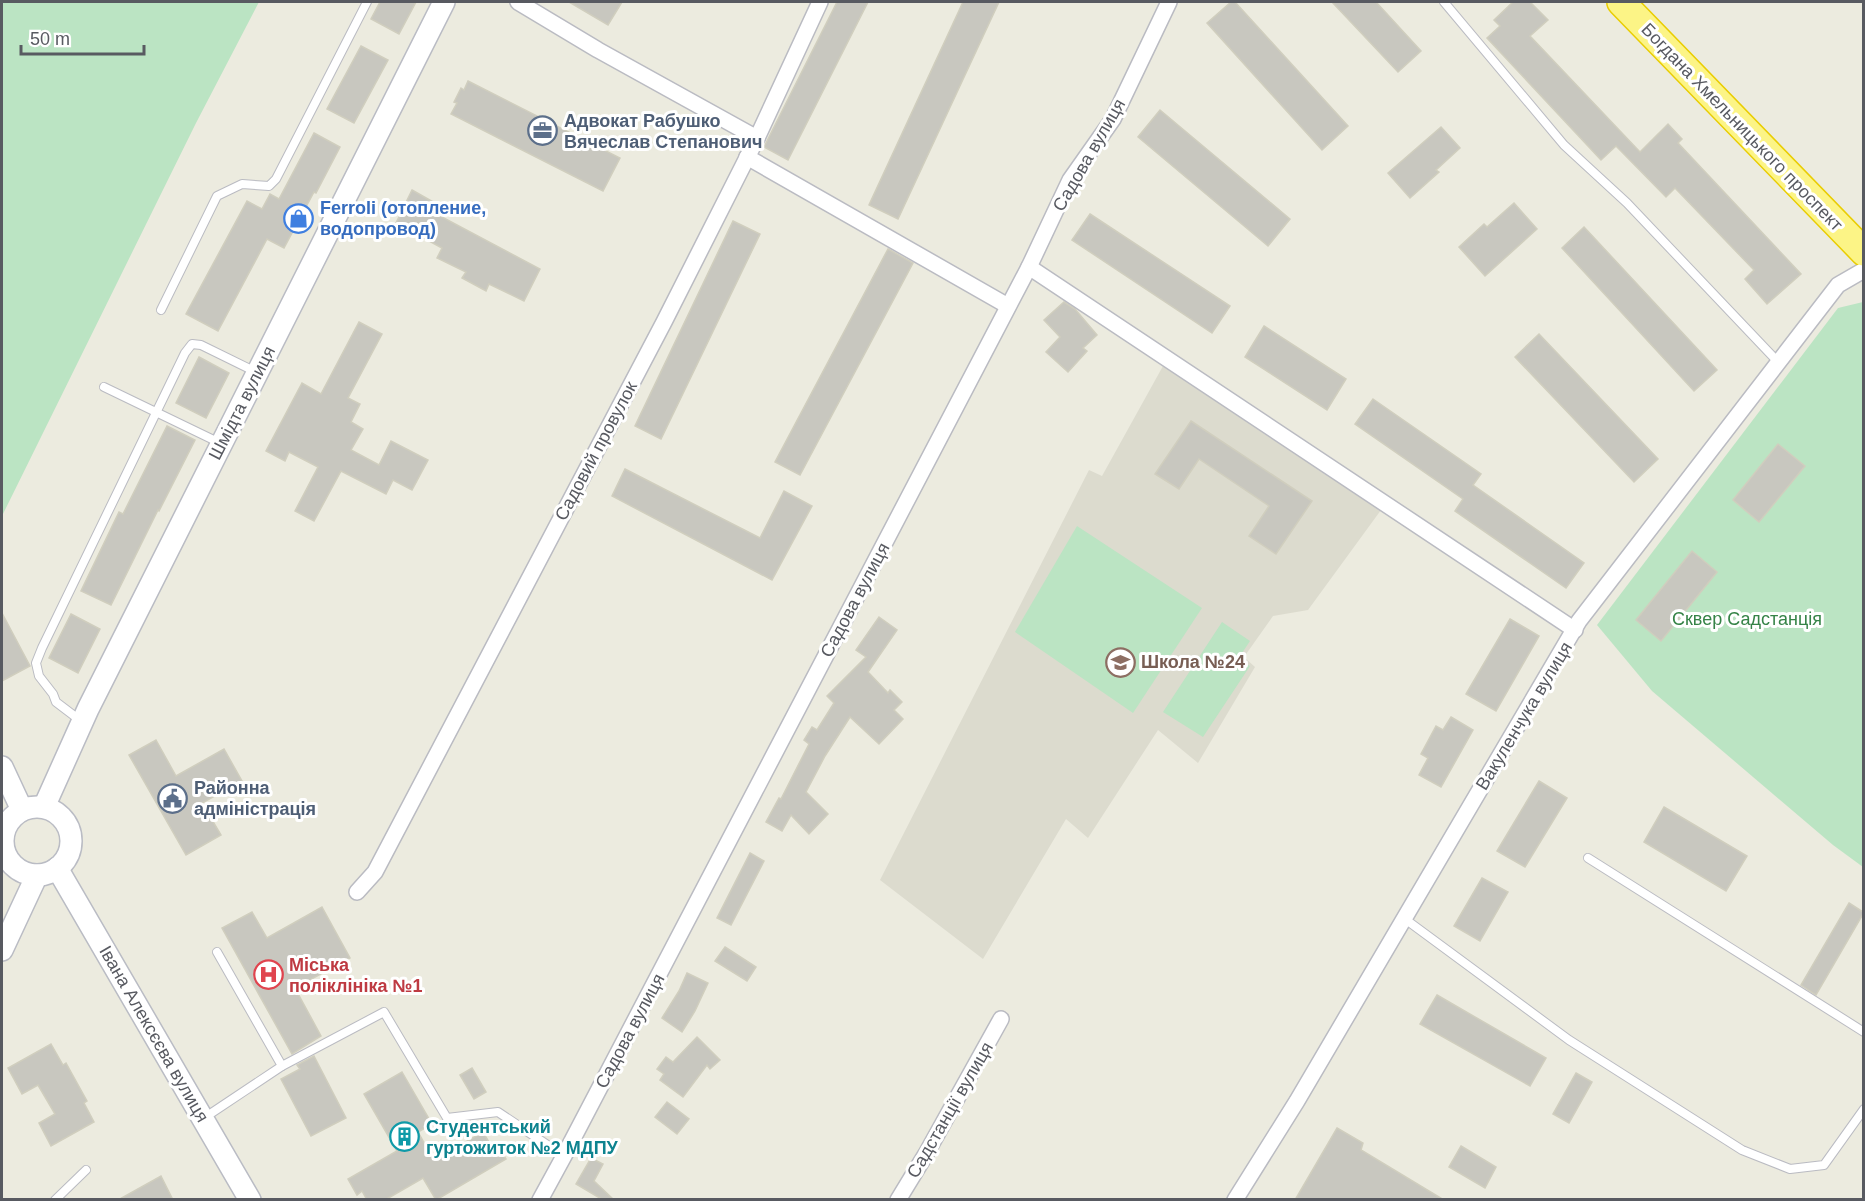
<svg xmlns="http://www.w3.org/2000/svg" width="1865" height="1201" font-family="Arial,sans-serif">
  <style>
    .education { fill: #dcdbce }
    .green { fill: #bbe4c3 }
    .building { fill: #c8c7bf; stroke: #d0cebe; stroke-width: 1.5 }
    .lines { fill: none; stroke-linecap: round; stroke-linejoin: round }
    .lane-casing { stroke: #babbc2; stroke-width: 10 }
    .street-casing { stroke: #babbc2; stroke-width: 18 }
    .secondary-casing { stroke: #babcc4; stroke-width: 24 }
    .highway-casing { stroke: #e9cd02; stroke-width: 30 }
    .lane { stroke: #fff; stroke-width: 8 }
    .street { stroke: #fff; stroke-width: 15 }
    .secondary { stroke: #fff; stroke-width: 21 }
    .highway { stroke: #fcf486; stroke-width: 27 }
    .labels { text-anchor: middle; stroke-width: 6; stroke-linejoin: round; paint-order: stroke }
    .service-label { font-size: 18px; font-weight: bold; fill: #4e5e75; stroke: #fff; text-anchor: start }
    .street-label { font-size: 18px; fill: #585a61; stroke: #fff }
    .shop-label { font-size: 18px; font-weight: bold; fill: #366cbe; stroke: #fff; text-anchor: start }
    .park-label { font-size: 18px; fill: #358347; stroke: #fff }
    .education-label { font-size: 18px; font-weight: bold; fill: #785e54; stroke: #fff; text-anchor: start }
    .health-label { font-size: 18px; font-weight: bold; fill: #be3a42; stroke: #fff; text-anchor: start }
    .culture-label { font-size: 18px; font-weight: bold; fill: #0d838f; stroke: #fff; text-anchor: start }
  </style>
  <rect width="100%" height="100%" fill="#ecebdf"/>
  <!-- education -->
  <polygon class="education" points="1163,366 1381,510 1308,610 1273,616 1244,657 1255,667 1198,763 1158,730 1088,838 1066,819 983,959 880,880 1089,470 1102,476"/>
  <!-- green -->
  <g class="green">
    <polygon points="2,2 259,2 196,123 2,516"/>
    <polygon points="1863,302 1863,867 1833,845 1652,691 1597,625 1838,308"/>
    <polygon points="1077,526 1202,608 1133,713 1015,632"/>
    <polygon points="1222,622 1250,641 1238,659 1250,666 1203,737 1163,712"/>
  </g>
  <!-- building -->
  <g class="building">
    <polygon points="380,2 416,2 399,34 371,19"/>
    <polygon points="569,2 622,2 608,25"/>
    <polygon points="837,2 868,2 788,160 764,147"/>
    <polygon points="963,2 999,2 898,219 869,205"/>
    <polygon points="1231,2 1235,2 1348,126 1322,150 1207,23"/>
    <polygon points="1332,2 1376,2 1421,51 1398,72"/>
    <polygon points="1513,2 1530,2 1548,20 1530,36 1640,152 1668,124 1682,139 1678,143 1801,274 1767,304 1745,279 1754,270 1675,188 1666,197 1616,146 1601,160 1487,38 1500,26 1494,20"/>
    <polygon points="361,46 388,60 354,123 327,109"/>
    <polygon points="468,81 620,158 603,191 451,114 457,103 454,102 461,88 464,90"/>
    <polygon points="1160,110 1290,219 1268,246 1138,137"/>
    <polygon points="1441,127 1460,148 1436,170 1439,172 1410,198 1388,173"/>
    <polygon points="314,133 340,147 316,193 314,192 284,248 267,239 218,331 186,314 247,201 262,209 270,194 279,199"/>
    <polygon points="412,190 444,208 440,216 540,269 524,301 489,284 486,291 462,278 466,272 437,258 442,248 396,223"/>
    <polygon points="1514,203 1537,229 1485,276 1459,247 1484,224 1487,227"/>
    <polygon points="1090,214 1230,306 1212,333 1072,240"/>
    <polygon points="733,221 760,234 661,439 635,426"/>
    <polygon points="1584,227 1717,370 1694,391 1562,248"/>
    <polygon points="888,249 913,263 800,475 775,462"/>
    <polygon points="1064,302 1075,309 1097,335 1083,348 1087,351 1068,372 1046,352 1060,337 1044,320"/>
    <polygon points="359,322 382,334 348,398 360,404 351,422 363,429 351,450 379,465 391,441 428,460 412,490 393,480 386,494 341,471 314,521 295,511 318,467 289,452 285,461 266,451 302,383 321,394"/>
    <polygon points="1264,326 1346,379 1327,410 1245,357"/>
    <polygon points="1539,334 1658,459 1634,482 1515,357"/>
    <polygon points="199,357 229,373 206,418 176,403"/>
    <polygon points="1373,399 1481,474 1473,485 1584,563 1566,588 1455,511 1463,499 1355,424"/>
    <polygon points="1191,421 1312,501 1276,554 1249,536 1269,506 1199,459 1179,489 1155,474"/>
    <polygon points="167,426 195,440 159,511 158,510 111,605 81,591 119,512 123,514"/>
    <polygon points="1778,444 1805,466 1759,522 1733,500"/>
    <polygon points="625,469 760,538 784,491 812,506 772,580 612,496"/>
    <polygon points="1692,551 1717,572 1661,641 1636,620"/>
    <polygon points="2,613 30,666 2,681"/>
    <polygon points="71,614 100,629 78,673 49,658"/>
    <polygon points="879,617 897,630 868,672 888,693 890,690 902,702 894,710 903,719 879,744 850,717 825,756 806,792 828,814 809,834 791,815 782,831 766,822 779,798 781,799 809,744 804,740 812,727 817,730 834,703 827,696 866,657 856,650"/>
    <polygon points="1510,619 1539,636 1496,711 1466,694"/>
    <polygon points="1451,717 1473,730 1441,787 1419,775 1428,758 1421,754 1436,726 1443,730"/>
    <polygon points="156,740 176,776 224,749 242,781 202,803 221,835 186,855 129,755"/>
    <polygon points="1539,781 1567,798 1525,867 1497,851"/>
    <polygon points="1664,807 1747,856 1726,891 1644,842"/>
    <polygon points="750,853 764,861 731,925 717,918"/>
    <polygon points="1482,878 1508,892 1480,941 1454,926"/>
    <polygon points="1849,903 1863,912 1863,914 1816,995 1801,985"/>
    <polygon points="322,907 350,958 295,988 321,1036 292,1054 222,928 252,912 267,938"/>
    <polygon points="725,947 756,967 747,981 715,961"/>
    <polygon points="687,973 708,983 695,1011 682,1032 662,1018 679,991"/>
    <polygon points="1437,995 1546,1058 1530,1086 1420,1024"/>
    <polygon points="697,1037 720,1060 710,1069 707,1065 683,1097 660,1080 664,1074 657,1069 666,1057 673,1062"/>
    <polygon points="51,1044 63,1065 66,1063 87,1101 84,1103 94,1122 51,1146 39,1123 55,1114 38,1085 22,1094 8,1068"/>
    <polygon points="314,1056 346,1118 311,1136 281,1079 300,1069 297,1065"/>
    <polygon points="472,1068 486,1092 474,1099 460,1075"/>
    <polygon points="402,1072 432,1124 418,1132 434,1160 483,1132 493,1149 498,1146 506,1159 436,1200 423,1178 385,1200 367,1200 362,1191 357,1195 348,1179 397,1151 364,1094"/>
    <polygon points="1576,1073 1592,1082 1569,1123 1553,1114"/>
    <polygon points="667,1102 689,1119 677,1134 655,1117"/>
    <polygon points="1337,1128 1363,1143 1361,1150 1444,1200 1295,1200"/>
    <polygon points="1461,1146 1496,1167 1485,1188 1449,1167"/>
    <polygon points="591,1158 603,1164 594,1181 614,1200 603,1200 576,1184"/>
    <polygon points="161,1176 173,1200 118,1200"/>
  </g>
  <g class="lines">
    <defs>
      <g id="lane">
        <polyline points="1444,2 1564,145 1627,203 1779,363"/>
        <polyline points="161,310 217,196 242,184 269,186 276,179 367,2"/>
        <polyline points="104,387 220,443"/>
        <polyline points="81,721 56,702 53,694 39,676 36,663 42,648 185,353 192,344 201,345 256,372"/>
        <polyline points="1588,858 1864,1032"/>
        <polyline points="1405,919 1569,1040 1742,1150 1790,1169 1824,1165 1864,1109"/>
        <polyline points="282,1066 384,1012 447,1118 498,1112 564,1156"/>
        <polyline points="204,1118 282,1066 217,952"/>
        <polyline points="55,1200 86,1170"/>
      </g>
      <g id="street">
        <polyline points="518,2 598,50 757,138"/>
        <polyline points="747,157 1008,306"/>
        <polyline points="1029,267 1575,630"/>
        <polyline points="357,892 375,872 664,322 757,138 820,2"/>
        <polyline points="540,1200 564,1156 1029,267 1070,180 1113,119 1169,2"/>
        <polyline points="898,1200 926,1154 1001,1019"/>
        <polyline points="1235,1200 1297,1101 1579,621 1838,285 1864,270"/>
      </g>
      <g id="secondary">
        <polyline points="2,767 22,810"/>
        <circle cx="37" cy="841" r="34"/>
        <polyline points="44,807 88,709 444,2"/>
        <polyline points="57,868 250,1200"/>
        <polyline points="2,950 37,875"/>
      </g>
      <polyline id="highway" points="1621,2 1864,252"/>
    </defs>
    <!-- lane casing -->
    <use href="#lane" class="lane-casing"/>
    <!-- street casing -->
    <use href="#street" class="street-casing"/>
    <!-- secondary casing -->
    <use href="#secondary" class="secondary-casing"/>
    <!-- highway casing -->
    <use href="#highway" class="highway-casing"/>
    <!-- lane -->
    <use href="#lane" class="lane"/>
    <!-- street -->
    <use href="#street" class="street"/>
    <!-- secondary -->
    <use href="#secondary" class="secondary"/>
    <!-- highway -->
    <use href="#highway" class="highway"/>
  </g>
  <!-- icons -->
  <defs>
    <symbol id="office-ring" viewBox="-11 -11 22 22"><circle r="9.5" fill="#fff" stroke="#5c6f8a" stroke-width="1.5"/><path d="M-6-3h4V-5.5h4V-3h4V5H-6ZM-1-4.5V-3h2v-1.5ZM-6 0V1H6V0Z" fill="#5c6f8a"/></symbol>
    <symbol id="shop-ring" viewBox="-11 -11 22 22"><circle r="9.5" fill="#fff" stroke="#3f7fe0" stroke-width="1.5"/><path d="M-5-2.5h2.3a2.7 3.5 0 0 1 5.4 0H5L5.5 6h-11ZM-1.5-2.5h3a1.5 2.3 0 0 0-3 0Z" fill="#3f7fe0"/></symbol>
    <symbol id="school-ring" viewBox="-11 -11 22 22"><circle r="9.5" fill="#fff" stroke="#8d6e63" stroke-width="1.5"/><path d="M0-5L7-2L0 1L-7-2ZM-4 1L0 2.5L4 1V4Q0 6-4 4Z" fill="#8d6e63"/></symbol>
    <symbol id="civic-ring" viewBox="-11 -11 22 22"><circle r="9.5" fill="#fff" stroke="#5c6f8a" stroke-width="1.5"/><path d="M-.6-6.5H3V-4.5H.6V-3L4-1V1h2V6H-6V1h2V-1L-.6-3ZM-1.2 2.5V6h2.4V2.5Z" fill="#5c6f8a"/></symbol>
    <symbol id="hospital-ring" viewBox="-11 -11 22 22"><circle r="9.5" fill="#fff" stroke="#e0444e" stroke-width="1.5"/><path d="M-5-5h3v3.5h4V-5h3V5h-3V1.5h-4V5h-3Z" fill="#e0444e"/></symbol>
    <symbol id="building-ring" viewBox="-11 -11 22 22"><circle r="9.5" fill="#fff" stroke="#0f9aa8" stroke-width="1.5"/><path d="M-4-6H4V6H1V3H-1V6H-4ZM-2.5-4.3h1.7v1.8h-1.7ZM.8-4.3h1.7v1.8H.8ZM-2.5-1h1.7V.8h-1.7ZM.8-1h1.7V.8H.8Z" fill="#0f9aa8"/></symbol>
  </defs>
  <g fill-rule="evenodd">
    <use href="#office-ring" x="526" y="114" width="33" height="33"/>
    <use href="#shop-ring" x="282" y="202" width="33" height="33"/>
    <use href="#school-ring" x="1104" y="646" width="33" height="33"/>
    <use href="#civic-ring" x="156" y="782" width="33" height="33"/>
    <use href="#hospital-ring" x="252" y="958" width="33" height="33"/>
    <use href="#building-ring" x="388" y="1120" width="33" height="33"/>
  </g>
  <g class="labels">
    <!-- service labels -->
    <g class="service-label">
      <text x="564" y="127">Адвокат Рабушко<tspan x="564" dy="21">Вячеслав Степанович</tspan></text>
      <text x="194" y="794">Районна<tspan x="194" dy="21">адміністрація</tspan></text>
    </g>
    <!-- street labels -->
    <g class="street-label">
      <text transform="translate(1742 127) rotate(46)" y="6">Богдана Хмельницького проспект</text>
      <text transform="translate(1089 155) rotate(-60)" y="6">Садова вулиця</text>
      <text transform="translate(242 403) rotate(-63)" y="6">Шмідта вулиця</text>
      <text transform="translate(596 451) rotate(-62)" y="6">Садовий провулок</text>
      <text transform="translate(855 600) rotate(-62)" y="6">Садова вулиця</text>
      <text transform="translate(1524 716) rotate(-59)" y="6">Вакуленчука вулиця</text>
      <text transform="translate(630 1031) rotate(-62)" y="6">Садова вулиця</text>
      <text transform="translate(154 1034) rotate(60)" y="6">Івана Алексєєва вулиця</text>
      <text transform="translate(950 1110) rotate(-60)" y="6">Садстанції вулиця</text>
    </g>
    <!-- shop labels -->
    <g class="shop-label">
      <text x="320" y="214">Ferroli (отопление,<tspan x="320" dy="21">водопровод)</tspan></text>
    </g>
    <!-- park labels -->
    <g class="park-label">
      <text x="1747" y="625">Сквер Садстанція</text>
    </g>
    <!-- education labels -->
    <g class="education-label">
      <text x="1141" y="668">Школа №24</text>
    </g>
    <!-- health labels -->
    <g class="health-label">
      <text x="289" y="971">Міська<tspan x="289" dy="21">поліклініка №1</tspan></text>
    </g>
    <!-- culture labels -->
    <g class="culture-label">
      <text x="426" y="1133">Студентський<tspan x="426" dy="21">гуртожиток №2 МДПУ</tspan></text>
    </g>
  </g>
  <!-- border -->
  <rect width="1865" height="1201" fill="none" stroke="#585a61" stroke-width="6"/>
  <!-- scale -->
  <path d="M21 45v9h123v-9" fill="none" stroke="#585a61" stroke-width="3"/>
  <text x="30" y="45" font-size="18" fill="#585a61" stroke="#ffffff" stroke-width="4.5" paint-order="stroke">50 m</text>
</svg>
